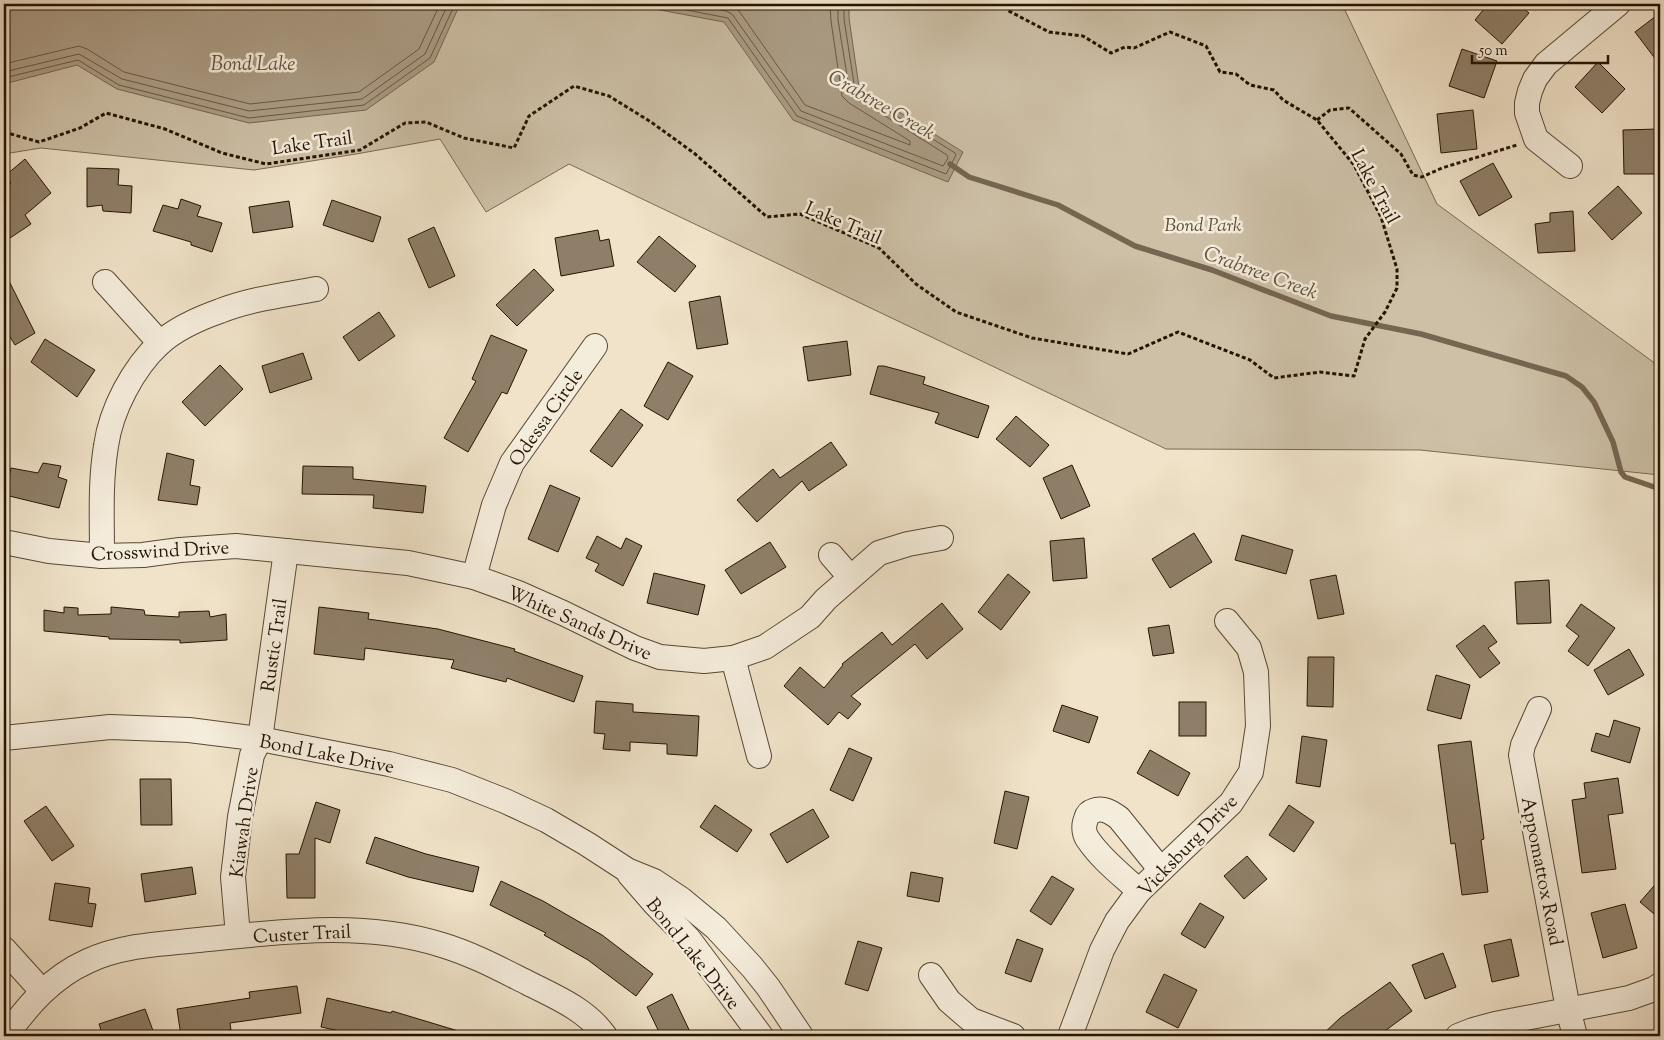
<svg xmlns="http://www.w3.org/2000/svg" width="1664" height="1040" font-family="'Sorts Mill Goudy',serif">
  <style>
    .green { fill: #cdc0a7; stroke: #796a54 }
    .water { fill: #ab9c85; stroke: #756551 }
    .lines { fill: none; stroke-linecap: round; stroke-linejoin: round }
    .shore { stroke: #685844; stroke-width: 1 }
    .stream { stroke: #756551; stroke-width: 5.5 }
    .building { fill: #8f7f69; stroke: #251302 }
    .minor-casing { stroke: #584734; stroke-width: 26 }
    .path { stroke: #251302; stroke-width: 3; stroke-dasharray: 4 2.5; stroke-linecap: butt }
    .minor { stroke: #f5eddc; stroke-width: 24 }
    .labels { text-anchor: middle; stroke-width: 5; stroke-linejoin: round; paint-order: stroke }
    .street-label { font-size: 19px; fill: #251302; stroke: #f5eddc }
    .park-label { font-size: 19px; font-style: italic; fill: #60503c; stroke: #f5eddc }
    .water-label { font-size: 20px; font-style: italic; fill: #61513d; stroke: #f5eddc }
  </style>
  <rect width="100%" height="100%" fill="#f0e3c9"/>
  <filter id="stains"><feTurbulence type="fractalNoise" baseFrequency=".004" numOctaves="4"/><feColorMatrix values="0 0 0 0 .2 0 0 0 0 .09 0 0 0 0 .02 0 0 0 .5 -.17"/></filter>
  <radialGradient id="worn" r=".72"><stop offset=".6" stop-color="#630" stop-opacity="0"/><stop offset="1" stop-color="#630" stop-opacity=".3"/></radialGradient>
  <!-- green -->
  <polygon class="green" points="4,4 1120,4 1124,5 1130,4 1342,4 1437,204 1660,367 1660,475 1420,450 1166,449 569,164 486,212 440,139 356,154 254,170 41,148 4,154"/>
  <!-- water -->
  <g class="water">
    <polygon points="4,4 460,4 434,62 366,110 249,123 117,89 77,65 4,84"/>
    <polygon points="628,4 849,4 849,18 859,87 963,152 948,182 793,120 724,22"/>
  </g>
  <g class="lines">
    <!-- shore -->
    <g class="shore">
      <polyline points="655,4 728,18 797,116 946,174 956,155 955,153 855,90 844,19 844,4"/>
      <polyline points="688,4 726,11 732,14 801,111 943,166 948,158 947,155 850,94 838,20 838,4"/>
      <polyline points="728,4 739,11 805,105 910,145 910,141 849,103 842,96 831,21 830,4"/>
      <polyline points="4,64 79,46 87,49 124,72 250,104 359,92 419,49 440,4"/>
      <polyline points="4,72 79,54 122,79 249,111 362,99 425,54 448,4"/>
      <polyline points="4,78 78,60 119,85 249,118 364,105 430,58 455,4"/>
    </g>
    <!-- stream -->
    <polyline class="stream" points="950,164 969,177 1058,205 1135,246 1212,270 1331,316 1421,334 1566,376 1582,387 1594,402 1613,442 1621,472 1625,477 1660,489"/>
  </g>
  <!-- building -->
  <g class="building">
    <polygon points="1488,4 1518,4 1529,13 1502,44 1475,20"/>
    <polygon points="1660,13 1660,65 1635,32"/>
    <polygon points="1462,49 1497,61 1484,98 1449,86"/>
    <polygon points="1598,62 1625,89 1602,113 1575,87"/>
    <polygon points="1473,110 1477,149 1441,153 1437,114"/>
    <polygon points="1658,129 1658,174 1624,174 1623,130"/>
    <polygon points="25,159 51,193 25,215 31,224 10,238 4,227 4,187 11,183 6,175"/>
    <polygon points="1493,163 1512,197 1479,216 1460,181"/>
    <polygon points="87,168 119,169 118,185 132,186 131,213 103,211 102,205 87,207"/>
    <polygon points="1618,186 1642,213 1612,240 1588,213"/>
    <polygon points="181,199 201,206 197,216 222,223 212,252 191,245 191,242 153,231 163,205 178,209"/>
    <polygon points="332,200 381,217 373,242 323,225"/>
    <polygon points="289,201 293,227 253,233 249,207"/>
    <polygon points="1573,211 1575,251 1538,253 1535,224 1550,222 1550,213"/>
    <polygon points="434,227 455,276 429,288 408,239"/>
    <polygon points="598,230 600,241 609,239 614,266 561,276 555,238"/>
    <polygon points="659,236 696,266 675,292 637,262"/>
    <polygon points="534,269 554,290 517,326 496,305"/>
    <polygon points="4,271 35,333 15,345 4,327"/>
    <polygon points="720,296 728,344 697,349 689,302"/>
    <polygon points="379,312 395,336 359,361 343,337"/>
    <polygon points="491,335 527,350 507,394 502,392 468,452 444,438 476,381 472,379"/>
    <polygon points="45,339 95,370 77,397 31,362"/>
    <polygon points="847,341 851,375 808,381 803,347"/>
    <polygon points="303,353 312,379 270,393 262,366"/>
    <polygon points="668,362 693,376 668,420 644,406"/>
    <polygon points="220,365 243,389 205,426 182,402"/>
    <polygon points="878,366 884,366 925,377 923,384 989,406 978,438 935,423 939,413 870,394"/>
    <polygon points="621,409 643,425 612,467 590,451"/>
    <polygon points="1016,416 1049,445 1030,467 996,439"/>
    <polygon points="831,442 847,465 809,491 802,481 757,522 737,500 773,469 780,478"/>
    <polygon points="167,453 194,460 190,485 200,487 197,505 158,500"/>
    <polygon points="43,463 61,466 58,477 67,480 59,508 5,495 11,468 38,473"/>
    <polygon points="1072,465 1090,506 1061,519 1043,478"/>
    <polygon points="303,466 353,467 353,479 426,486 423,513 373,508 374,495 302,494"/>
    <polygon points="550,485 580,498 558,552 528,539"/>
    <polygon points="1194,533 1212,562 1170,588 1152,559"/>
    <polygon points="1242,535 1293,550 1286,574 1235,560"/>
    <polygon points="597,536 621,549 626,538 642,546 623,586 595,571 599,564 586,558"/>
    <polygon points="1084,538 1087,578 1053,581 1050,541"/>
    <polygon points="770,542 786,567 741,594 725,570"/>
    <polygon points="654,573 705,585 698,615 647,603"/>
    <polygon points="1008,574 1030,592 1001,630 978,612"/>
    <polygon points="1336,575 1344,614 1318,619 1310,580"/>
    <polygon points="1549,580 1551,623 1517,624 1515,582"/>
    <polygon points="942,603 963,629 927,659 915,644 851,696 861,704 848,719 839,712 828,725 784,686 800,667 824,688 843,665 842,664 882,632 892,645"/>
    <polygon points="1581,604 1615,628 1588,666 1568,651 1579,636 1566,626"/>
    <polygon points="64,607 78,608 78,615 111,614 111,607 144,610 145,615 179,617 179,612 209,611 210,617 226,614 227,640 180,643 180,640 109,639 109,637 44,631 44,610 64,613"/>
    <polygon points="319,607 369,613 368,619 438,629 515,649 514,651 583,676 574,702 507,678 506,682 451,668 454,660 365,648 364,660 314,654"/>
    <polygon points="1169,625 1174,653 1153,656 1148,628"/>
    <polygon points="1484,625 1497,642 1488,648 1500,663 1480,678 1456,646"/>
    <polygon points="1629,649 1644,675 1608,695 1594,670"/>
    <polygon points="1308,657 1334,657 1333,707 1307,706"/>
    <polygon points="1436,675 1470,685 1461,719 1427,710"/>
    <polygon points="596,701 633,704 633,712 699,716 697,756 667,754 667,744 630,742 630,751 603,749 605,734 594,733"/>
    <rect x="1179" y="702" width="27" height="34"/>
    <polygon points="1062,705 1098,717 1089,743 1053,731"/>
    <polygon points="1614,720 1640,728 1630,763 1591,751 1596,733 1609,737"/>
    <polygon points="1302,736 1327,740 1320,787 1296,783"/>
    <polygon points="1471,741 1484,839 1481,840 1488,892 1462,895 1455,843 1451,844 1438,745"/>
    <polygon points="849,748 872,758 853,801 830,790"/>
    <polygon points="1150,750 1190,773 1178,796 1137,773"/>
    <polygon points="1618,778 1623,813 1608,815 1616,869 1582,873 1572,800 1586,798 1584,783"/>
    <polygon points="140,779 171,779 172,825 141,825"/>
    <polygon points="1005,791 1029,797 1017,849 994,843"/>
    <polygon points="316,802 340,810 330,843 315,838 315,898 287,898 286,854 299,854"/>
    <polygon points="715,805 752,830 737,852 700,827"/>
    <polygon points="1289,805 1314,822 1294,852 1269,835"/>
    <polygon points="46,806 74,846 52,861 24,821"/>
    <polygon points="813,809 829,837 787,863 770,834"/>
    <polygon points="375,837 426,854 479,867 473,892 408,877 366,863"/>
    <polygon points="1247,856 1267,879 1244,899 1224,876"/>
    <polygon points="192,867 196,894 145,902 141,874"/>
    <polygon points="911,872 943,878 939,902 907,896"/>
    <polygon points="1052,876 1074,889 1051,925 1030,911"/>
    <polygon points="1660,879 1660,919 1640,902"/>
    <polygon points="501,881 543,901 602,935 653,974 636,996 588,960 544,935 546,933 490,905"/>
    <polygon points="55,883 90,888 88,903 96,904 92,927 49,920"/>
    <polygon points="1200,903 1224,917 1205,948 1181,934"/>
    <polygon points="1625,904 1637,948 1603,958 1591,913"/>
    <polygon points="1017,939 1043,949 1031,982 1005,973"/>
    <polygon points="1511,939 1519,976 1492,982 1484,945"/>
    <polygon points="858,941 882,948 868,991 845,984"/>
    <polygon points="1443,953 1456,987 1425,999 1412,965"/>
    <polygon points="1164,974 1197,990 1178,1028 1146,1012"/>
    <polygon points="1390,982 1412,1011 1378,1036 1321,1036 1340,1018"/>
    <polygon points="297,986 301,1013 230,1023 231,1030 181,1036 177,1009 250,998 249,992"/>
    <polygon points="672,994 692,1036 661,1036 647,1007"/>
    <polygon points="327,998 391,1013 392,1011 465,1033 464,1036 363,1036 321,1027"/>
    <polygon points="145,1009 155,1036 103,1036 99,1024"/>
  </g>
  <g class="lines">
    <defs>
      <g id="minor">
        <polyline points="1570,166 1536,139 1527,113 1527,103 1530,91 1535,79 1546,64 1618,4"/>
        <polyline points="105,282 160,343"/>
        <polyline points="4,542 49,551 102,556 143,555 180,550 236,546 408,563 474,577 518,593 563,613 635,648 660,657 704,661 733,658 765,647 810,617 826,599 879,553 908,544 941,538"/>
        <polyline points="831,555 850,577"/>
        <path d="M102 556C102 520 100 482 106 446 111 410 133 368 160 343 176 329 200 318 220 311 250 299 285 295 316 289"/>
        <polyline points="474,577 494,505 512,463 595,346"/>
        <polyline points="733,658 759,756"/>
        <polyline points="1539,709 1523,745 1521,755 1568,1009 1575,1036"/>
        <polyline points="4,738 110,727 189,730 260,739 389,764 452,780 505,801 546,820 587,844 627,870 654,881 681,899 716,928 752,967 768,987 801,1036"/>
        <polyline points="629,874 655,904 688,938 715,974 761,1036"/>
        <path d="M1139 891C1123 876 1102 860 1089 841 1084 835 1083 826 1086 819 1087 815 1089 812 1093 811 1103 807 1111 812 1119 818L1161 870"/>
        <polyline points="238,936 233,877 236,852 240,817 252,755 260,739 286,551"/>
        <polyline points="4,949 42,991"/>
        <polyline points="931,975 949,1001 971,1020 1013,1036"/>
        <path d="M6 1036C28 1005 52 977 88 961 122 945 161 944 199 940 279 932 363 920 442 945 472 954 500 969 528 983 556 997 587 1010 605 1036"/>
        <polyline points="1070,1036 1102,950 1117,921 1139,891 1231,803 1251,772 1258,726 1256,672 1249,648 1227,621"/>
        <polyline points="1458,1036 1473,1030 1495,1024 1629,998 1654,989 1660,985"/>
      </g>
    </defs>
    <!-- minor casing -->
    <use href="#minor" class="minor-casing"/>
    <!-- path -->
    <g class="path">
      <polyline points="1317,120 1330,110 1349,108 1401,154 1413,175 1422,177 1442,168 1517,145"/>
      <polyline points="4,132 39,142 80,128 106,113 165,129 222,153 266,164 360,150 405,123 426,122 464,138 514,148 529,116 574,86 609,96 651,122 694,153 767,217 800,214 879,248 916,284 956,312 1032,338 1128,354 1178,332 1250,360 1274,378 1320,372 1354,376 1365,339 1385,312 1397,288 1397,269 1381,217 1354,165 1317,120 1283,100 1274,90 1250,85 1236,74 1220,72 1206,46 1170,32 1134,48 1125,47 1111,53 1083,36 1049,32 1007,10 1005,4"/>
    </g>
    <!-- minor -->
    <use href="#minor" class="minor"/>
  </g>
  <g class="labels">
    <!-- street labels -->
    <g class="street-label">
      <text transform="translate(312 142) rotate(-8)" y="7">Lake Trail</text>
      <text transform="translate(1376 186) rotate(62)" y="7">Lake Trail</text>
      <text transform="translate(844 222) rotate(23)" y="7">Lake Trail</text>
      <text transform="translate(545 417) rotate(-55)" y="7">Odessa Circle</text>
      <text transform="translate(160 550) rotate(-3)" y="7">Crosswind Drive</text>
      <text transform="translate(580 622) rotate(24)" y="7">White Sands Drive</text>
      <text transform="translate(273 645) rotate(-82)" y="7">Rustic Trail</text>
      <text transform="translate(327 753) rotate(11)" y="7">Bond Lake Drive</text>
      <text transform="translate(243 822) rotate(-82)" y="7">Kiawah Drive</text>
      <text transform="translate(1187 845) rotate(-46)" y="7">Vicksburg Drive</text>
      <text transform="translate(1543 871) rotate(79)" y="7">Appomattox Road</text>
      <text transform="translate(302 933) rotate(-3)" y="7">Custer Trail</text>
      <text transform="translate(694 953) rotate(51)" y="7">Bond Lake Drive</text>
    </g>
    <!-- park labels -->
    <g class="park-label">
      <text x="1203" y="231">Bond Park</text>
    </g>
    <!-- water labels -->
    <g class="water-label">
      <text x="253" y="70">Bond Lake</text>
      <text transform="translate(882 104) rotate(30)" y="7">Crabtree Creek</text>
      <text transform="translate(1261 272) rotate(20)" y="7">Crabtree Creek</text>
    </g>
  </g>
  <!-- margin -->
  <rect width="1664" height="1040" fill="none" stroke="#f0e3c9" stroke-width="20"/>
  <rect x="5" y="5" width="1654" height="1030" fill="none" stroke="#251302" stroke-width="2.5"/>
  <rect x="10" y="10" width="1644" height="1020" fill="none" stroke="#251302"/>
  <!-- scale -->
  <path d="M1472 55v8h136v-8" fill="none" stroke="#251302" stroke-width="2.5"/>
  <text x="1479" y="55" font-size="15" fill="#251302" stroke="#f5eddc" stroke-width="4" paint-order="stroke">50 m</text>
  <rect width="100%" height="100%" filter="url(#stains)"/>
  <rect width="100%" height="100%" fill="url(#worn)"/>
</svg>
